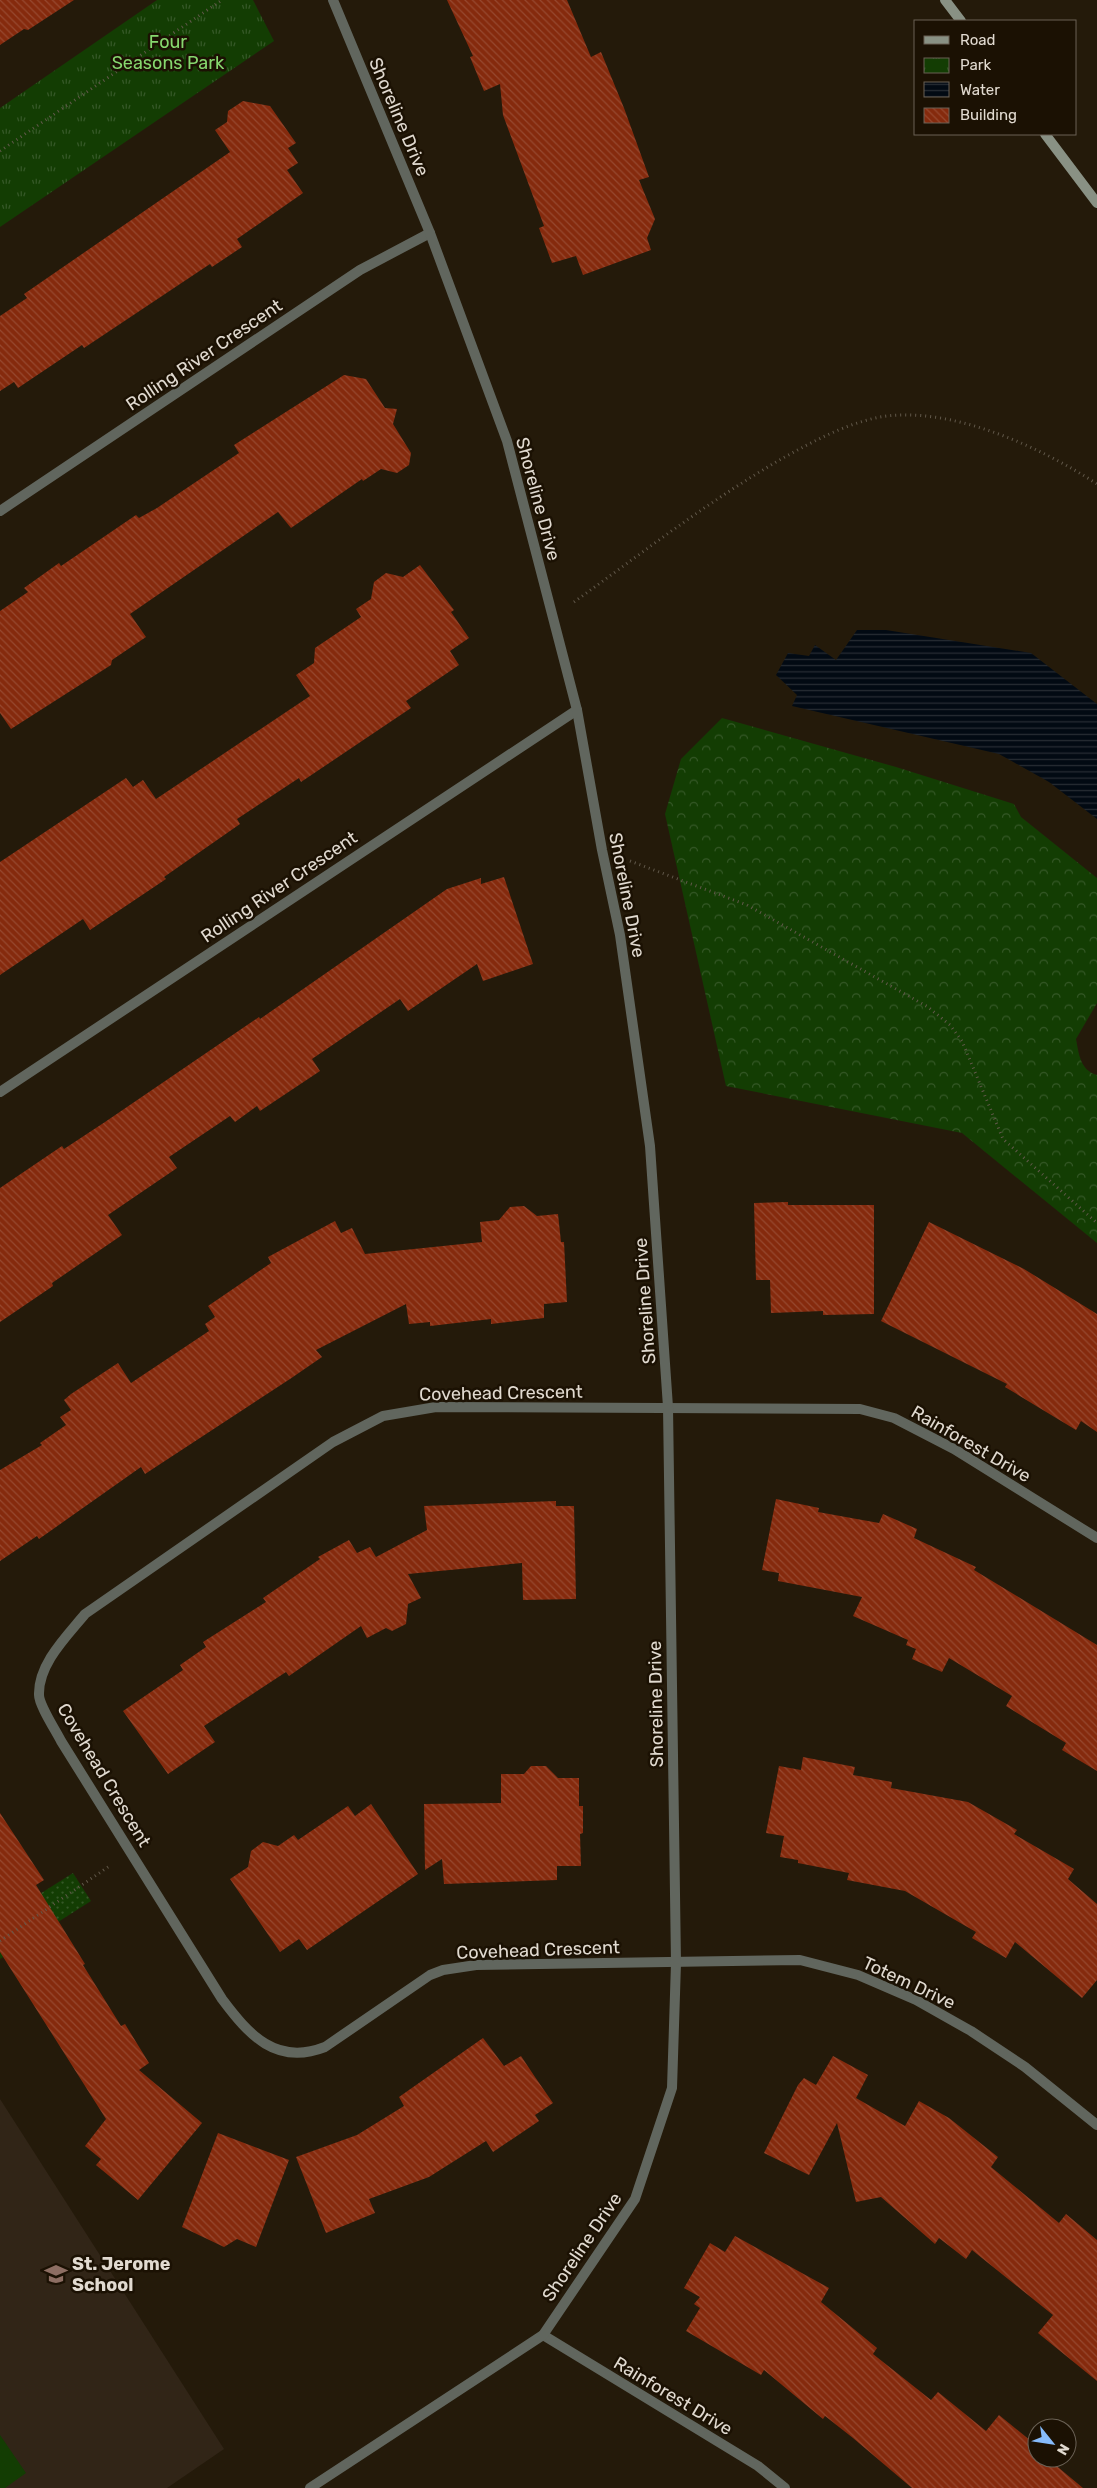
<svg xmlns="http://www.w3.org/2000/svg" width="1097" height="2488" font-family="Rubik,sans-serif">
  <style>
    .education { fill: #312517 }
    .grass { fill: url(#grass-dots) }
    .forest { fill: url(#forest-crowns) }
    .park { fill: url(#park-tufts) }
    .pitch { fill: #133d03 }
    .water { fill: url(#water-rules) }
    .building { fill: url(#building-back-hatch) }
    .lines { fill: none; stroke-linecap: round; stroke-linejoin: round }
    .path { stroke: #62594b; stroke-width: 3; stroke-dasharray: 1 4; stroke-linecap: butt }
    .minor { stroke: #61665e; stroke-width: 10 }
    .tertiary { stroke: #61665e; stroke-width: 10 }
    .secondary { stroke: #899184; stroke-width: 10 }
    .labels { text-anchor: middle; stroke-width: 5; stroke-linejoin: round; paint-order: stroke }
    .park-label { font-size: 18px; fill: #86d76e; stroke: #1b1103 }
    .street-label { font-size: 18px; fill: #e1dad0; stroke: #1b1103 }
    .poi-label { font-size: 18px; font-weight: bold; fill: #e1dad0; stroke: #1b1103; text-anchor: start }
  </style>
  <defs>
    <pattern id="grass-dots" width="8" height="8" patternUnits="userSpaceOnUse" patternTransform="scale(1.25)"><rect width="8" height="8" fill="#133d03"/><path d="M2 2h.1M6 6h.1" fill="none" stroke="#355827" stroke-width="1.8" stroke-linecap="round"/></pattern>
    <pattern id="forest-crowns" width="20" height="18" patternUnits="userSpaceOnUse" patternTransform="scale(1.25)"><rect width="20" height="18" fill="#133d03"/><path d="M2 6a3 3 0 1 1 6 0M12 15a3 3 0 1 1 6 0" fill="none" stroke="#355827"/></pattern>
    <pattern id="park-tufts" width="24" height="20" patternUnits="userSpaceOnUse" patternTransform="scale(1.25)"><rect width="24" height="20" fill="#133d03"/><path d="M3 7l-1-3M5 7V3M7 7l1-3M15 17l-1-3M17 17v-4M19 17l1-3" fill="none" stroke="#355827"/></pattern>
    <pattern id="water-rules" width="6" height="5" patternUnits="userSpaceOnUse" patternTransform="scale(1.25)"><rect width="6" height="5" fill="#020a13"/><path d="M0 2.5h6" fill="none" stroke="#272d34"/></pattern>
    <pattern id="building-back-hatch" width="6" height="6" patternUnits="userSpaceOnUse" patternTransform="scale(1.25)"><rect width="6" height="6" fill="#852a0d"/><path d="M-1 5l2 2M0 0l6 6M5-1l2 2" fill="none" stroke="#96482f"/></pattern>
  </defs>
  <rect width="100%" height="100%" fill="#241a0a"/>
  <!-- education -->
  <polygon class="education" points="0,2099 224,2449 167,2488 0,2488"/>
  <!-- grass -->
  <polygon class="grass" points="73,1873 91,1901 0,1959 0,1919"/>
  <!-- forest -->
  <path class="forest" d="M722 718 896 767 1014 804 1021 817 1097 878V1003L1076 1039C1079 1054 1080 1070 1097 1075V1243L962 1133 726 1086 665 814 681 759Z"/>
  <!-- park -->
  <polygon class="park" points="157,0 253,0 274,41 0,227 0,108"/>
  <!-- pitch -->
  <polygon class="pitch" points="0,2435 26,2473 5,2488 0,2488"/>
  <!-- water -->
  <polygon class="water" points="857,630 886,630 1031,653 1097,704 1097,819 1049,782 999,754 792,706 797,695 776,675 788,653 809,656 815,645 836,660"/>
  <!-- building -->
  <g class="building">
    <polygon points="0,0 74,0 28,30 24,29 0,45"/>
    <polygon points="447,0 567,0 591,57 601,52 624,108 649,177 639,180 655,219 647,238 651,250 583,275 576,256 552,263 539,228 544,226 503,115 500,84 484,91 470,57 473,56"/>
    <polygon points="243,101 270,106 296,143 288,148 298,163 287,170 303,193 237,239 242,247 212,267 210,264 84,348 82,345 18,388 14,382 0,391 0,316 27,298 24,294 230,152 215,130 227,122 228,111"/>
    <polygon points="344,375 366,379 385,408 397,409 393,424 411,453 409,465 397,473 381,469 363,481 362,479 291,528 278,512 130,614 146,637 112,660 111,665 11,729 0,713 0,611 28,592 24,588 59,563 61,566 136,515 139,518 157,508 239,453 234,445"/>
    <polygon points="420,565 454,610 451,612 469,638 450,651 459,665 406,701 411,708 301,782 299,778 237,819 240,824 164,877 166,879 90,930 83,919 0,975 0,862 126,778 133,787 143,780 156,799 310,696 296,675 314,663 315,648 361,617 356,609 371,599 374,582 386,573 403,577"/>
    <polygon points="504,877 533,964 483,981 477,964 408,1011 400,999 312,1059 320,1071 260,1111 257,1106 235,1122 230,1116 169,1157 177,1168 108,1215 122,1235 52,1283 53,1286 0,1322 0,1188 62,1146 64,1149 105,1122 259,1017 260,1019 447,889 481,878 481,884"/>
    <polygon points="788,1202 788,1205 874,1205 874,1314 823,1315 823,1311 771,1313 770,1280 756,1280 754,1203"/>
    <polygon points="524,1206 537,1216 558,1214 561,1242 564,1242 567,1302 544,1304 544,1318 491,1324 491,1319 430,1326 430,1322 409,1324 406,1304 316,1350 322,1357 290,1379 145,1474 141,1467 39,1539 37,1536 0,1561 0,1470 42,1445 40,1443 66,1425 60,1417 71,1410 64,1400 71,1394 118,1363 131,1383 209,1331 205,1324 215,1317 208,1306 271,1263 268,1257 335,1221 341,1233 352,1228 365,1254 482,1242 480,1222 499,1220 510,1207"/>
    <polygon points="929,1222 1024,1269 1097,1314 1097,1432 1081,1421 1076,1430 1005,1387 1007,1384 881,1321"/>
    <polygon points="776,1499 819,1508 818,1512 879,1523 883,1514 917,1529 914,1538 976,1567 974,1570 1097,1645 1097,1771 1062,1750 1066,1743 1006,1706 1012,1696 949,1658 942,1672 912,1659 916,1649 906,1645 908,1640 853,1616 862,1597 778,1581 779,1573 762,1570"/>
    <polygon points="556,1501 556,1506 574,1506 576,1599 523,1600 522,1563 408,1574 421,1598 408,1604 406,1624 392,1631 386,1628 367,1638 361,1626 289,1676 286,1672 204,1726 215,1742 168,1774 123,1711 183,1670 180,1665 206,1647 203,1642 266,1602 263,1598 320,1559 318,1557 349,1540 357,1553 370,1547 376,1557 427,1530 424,1506"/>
    <polygon points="803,1757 855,1767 853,1775 892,1782 891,1788 968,1802 1017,1830 1014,1834 1074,1869 1068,1879 1097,1904 1097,1980 1082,1998 1015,1942 1006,1958 972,1938 976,1932 905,1891 847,1880 849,1873 798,1863 798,1860 780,1857 784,1836 766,1833 779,1766 801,1770"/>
    <polygon points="531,1766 546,1766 558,1778 579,1778 579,1806 583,1806 583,1833 580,1834 581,1866 557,1866 557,1880 444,1884 442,1859 425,1870 424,1804 501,1803 501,1774 524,1774"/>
    <polygon points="371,1804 418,1874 307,1950 299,1939 280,1952 230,1879 248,1867 251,1851 263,1842 278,1846 294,1835 298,1840 348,1806 355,1816"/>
    <polygon points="0,1813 44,1880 36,1885 85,1964 83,1965 121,2026 125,2024 149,2063 139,2070 202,2123 138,2200 96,2165 101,2159 85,2146 106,2119 0,1952"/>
    <polygon points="483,2038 504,2066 521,2056 535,2077 553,2103 535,2115 539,2121 493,2152 486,2141 429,2177 369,2199 375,2213 326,2233 296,2157 357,2135 404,2106 399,2097"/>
    <polygon points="833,2056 868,2075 856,2098 905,2126 919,2101 949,2118 998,2157 991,2167 1059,2223 1066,2214 1097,2240 1097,2381 1038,2333 1053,2315 972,2250 966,2259 939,2238 935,2244 881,2197 856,2202 837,2123 809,2175 764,2153 798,2085 804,2078 816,2085"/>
    <polygon points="218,2133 289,2160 256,2247 237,2239 224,2247 182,2227"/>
    <polygon points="735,2236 829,2288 821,2302 877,2348 873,2354 931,2400 938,2392 986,2431 999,2415 1037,2446 1037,2458 1047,2458 1083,2488 912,2488 853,2438 825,2416 823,2419 764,2370 761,2375 686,2331 700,2308 694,2304 700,2297 684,2288 710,2243 725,2252"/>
  </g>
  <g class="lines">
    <!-- path -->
    <g class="path">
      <polyline points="0,151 222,0"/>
      <path d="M574 602C642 553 710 500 783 458 814 441 845 424 880 417 949 405 1041 447 1097 484"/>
      <polyline points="630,861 747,905 928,1007 950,1025 962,1041 1003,1139 1097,1223"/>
      <polyline points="0,1941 111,1865"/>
    </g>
    <!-- minor -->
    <g class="minor">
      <polyline points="0,511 360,270 430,233"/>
      <polyline points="0,1092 577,710"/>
      <path d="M1097 1538 954 1449 894 1418 860 1409 436 1407 383 1416 333 1442 85 1614C67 1636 38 1664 39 1695 39 1705 56 1731 61 1741L222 1999C249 2035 276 2066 325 2047L430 1975 443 1970 476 1965 800 1960 858 1975 916 2000 971 2031 1025 2067 1097 2125"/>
      <polyline points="543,2335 758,2466 785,2488"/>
    </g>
    <!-- tertiary -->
    <polyline class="tertiary" points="310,2488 543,2335 635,2199 672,2088 676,1963 668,1407 650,1146 620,935 602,850 577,710 507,441 430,233 333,0"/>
    <!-- secondary -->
    <g class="secondary">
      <polyline points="945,0 961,21"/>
      <polyline points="1045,134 1097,203"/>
    </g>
  </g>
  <!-- icons -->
  <defs>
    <symbol id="school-bare" viewBox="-9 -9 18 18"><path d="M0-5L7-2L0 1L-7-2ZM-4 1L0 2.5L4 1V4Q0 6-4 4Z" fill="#8d6e63" stroke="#1b1103" stroke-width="2.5" paint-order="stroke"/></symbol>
  </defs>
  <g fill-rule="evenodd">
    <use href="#school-bare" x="40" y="2258" width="32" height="32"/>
  </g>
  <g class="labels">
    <!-- park labels -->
    <g class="park-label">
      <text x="168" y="48">Four<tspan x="168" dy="21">Seasons Park</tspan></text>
    </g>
    <!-- street labels -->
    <g class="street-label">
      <text transform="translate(399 117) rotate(67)" y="6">Shoreline Drive</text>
      <text transform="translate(204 355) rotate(-34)" y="6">Rolling River Crescent</text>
      <text transform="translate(538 499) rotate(75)" y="6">Shoreline Drive</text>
      <text transform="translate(279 887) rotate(-34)" y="6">Rolling River Crescent</text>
      <text transform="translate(627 895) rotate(79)" y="6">Shoreline Drive</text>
      <text transform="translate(645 1301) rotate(-94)" y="6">Shoreline Drive</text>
      <text transform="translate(501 1393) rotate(-1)" y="6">Covehead Crescent</text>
      <text transform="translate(971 1444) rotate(30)" y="6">Rainforest Drive</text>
      <text transform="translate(656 1704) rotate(-91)" y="6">Shoreline Drive</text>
      <text transform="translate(104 1775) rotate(59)" y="6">Covehead Crescent</text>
      <text transform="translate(538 1950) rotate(-2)" y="6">Covehead Crescent</text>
      <text transform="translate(909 1983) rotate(25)" y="6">Totem Drive</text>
      <text transform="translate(582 2247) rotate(-56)" y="6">Shoreline Drive</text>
      <text transform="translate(673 2396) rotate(31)" y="6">Rainforest Drive</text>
    </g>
    <!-- poi labels -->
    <g class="poi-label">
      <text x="72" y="2270">St. Jerome<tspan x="72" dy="21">School</tspan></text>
    </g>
  </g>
  <!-- legend -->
  <rect x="914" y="20" width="162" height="115" fill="#1b1103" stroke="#6a6155"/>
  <rect x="924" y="36" width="25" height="8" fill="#899184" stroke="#6a6155"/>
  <text x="960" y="45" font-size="15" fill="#e1dad0">Road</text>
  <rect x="924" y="58" width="25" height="15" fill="url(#park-tufts)" stroke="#6a6155"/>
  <text x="960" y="70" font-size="15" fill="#e1dad0">Park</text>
  <rect x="924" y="82" width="25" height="15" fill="url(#water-rules)" stroke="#6a6155"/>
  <text x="960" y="95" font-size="15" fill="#e1dad0">Water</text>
  <rect x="924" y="108" width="25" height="15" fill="url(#building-back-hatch)" stroke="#6a6155"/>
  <text x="960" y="120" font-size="15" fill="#e1dad0">Building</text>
  <!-- north arrow -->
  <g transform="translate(1052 2443) rotate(120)"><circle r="24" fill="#1b1103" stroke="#6a6155"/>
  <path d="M0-4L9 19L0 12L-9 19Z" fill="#86bbfb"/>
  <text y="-8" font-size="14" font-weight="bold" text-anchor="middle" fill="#e1dad0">N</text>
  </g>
</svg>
